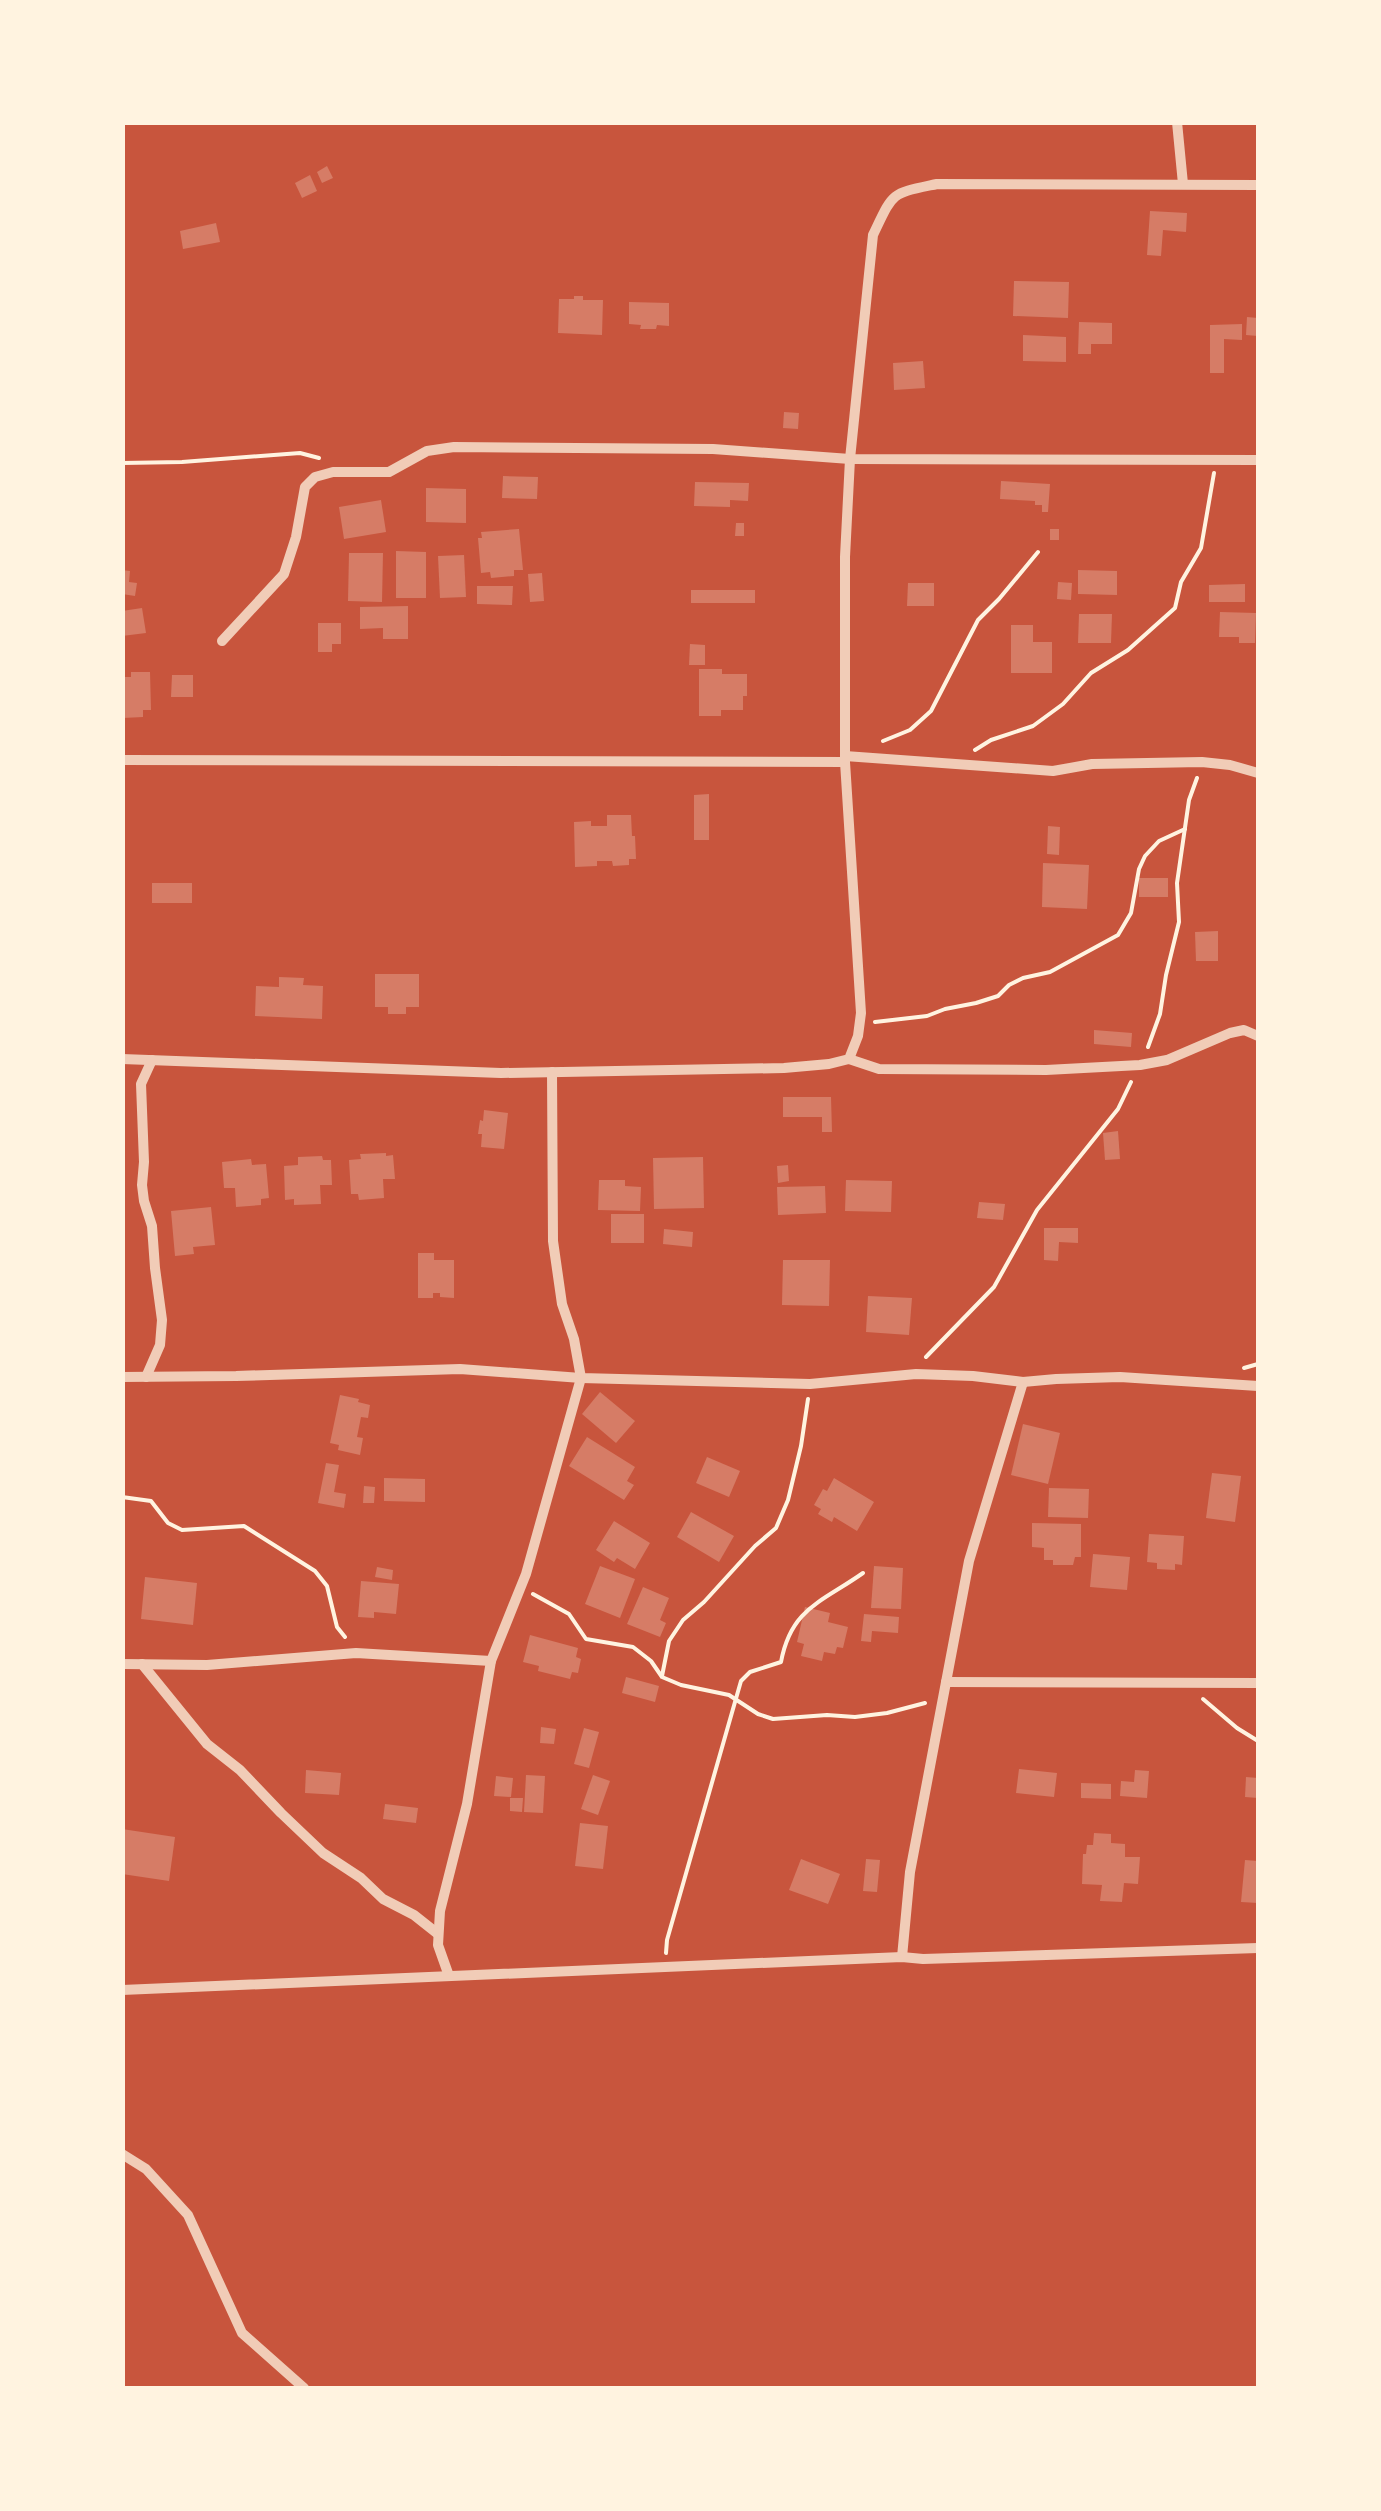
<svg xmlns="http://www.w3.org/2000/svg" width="1381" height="2511" font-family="'Source Serif 4',serif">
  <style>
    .building { fill: #d67c66 }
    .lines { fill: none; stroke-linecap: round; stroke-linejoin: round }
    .path { stroke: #fff3e0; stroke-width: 4 }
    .minor { stroke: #f1ccb7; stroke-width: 10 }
  </style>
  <rect width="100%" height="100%" fill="#c8553d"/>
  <!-- building -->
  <g class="building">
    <polygon points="327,166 333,178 322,183 317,172"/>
    <polygon points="310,175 317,191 302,198 295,183"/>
    <polygon points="1150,211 1187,213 1186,232 1163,230 1161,256 1147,255"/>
    <polygon points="216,223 220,242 183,249 180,231"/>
    <polygon points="1014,281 1069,282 1068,318 1013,316"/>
    <polygon points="574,296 583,296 583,300 603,300 602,335 558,333 559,299 574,299"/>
    <polygon points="629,302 669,303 669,326 657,325 656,329 640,329 641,325 629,324"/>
    <polygon points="1247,317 1258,318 1258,336 1246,335"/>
    <polygon points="1079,322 1112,323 1112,344 1091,344 1091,354 1078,354"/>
    <polygon points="1242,324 1242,340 1224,339 1224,373 1210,373 1210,325"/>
    <polygon points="1023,335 1066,337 1066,362 1023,361"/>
    <polygon points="923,361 925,388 894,390 893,363"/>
    <polygon points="784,412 799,413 798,429 783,428"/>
    <polygon points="503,476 538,477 537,499 502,498"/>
    <polygon points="1001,481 1050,484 1048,512 1042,512 1042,505 1035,505 1035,501 1000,499"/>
    <polygon points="695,482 749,483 748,501 730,500 730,507 694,506"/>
    <polygon points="426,488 466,489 466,523 426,522"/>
    <polygon points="381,500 386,532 344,539 339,507"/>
    <polygon points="736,523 744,523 744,536 735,536"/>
    <polygon points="519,529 523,570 514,570 514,576 491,578 490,572 481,573 478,538 482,538 481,532"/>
    <rect x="1050" y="529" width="9" height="11"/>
    <polygon points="396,551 426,552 426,598 396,598"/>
    <polygon points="349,553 383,553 382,602 348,601"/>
    <polygon points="464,555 466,597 440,598 438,556"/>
    <polygon points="122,570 130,571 129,582 137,583 135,596 122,594"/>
    <polygon points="1078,570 1117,571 1117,595 1078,594"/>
    <polygon points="542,573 544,601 530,602 528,574"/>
    <polygon points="1058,582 1072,583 1071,600 1057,599"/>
    <polygon points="908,583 934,583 934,606 907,606"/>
    <polygon points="1245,584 1245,602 1209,602 1209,585"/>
    <polygon points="477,586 513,586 512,605 477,604"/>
    <rect x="691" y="590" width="64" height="13"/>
    <polygon points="408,606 408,639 383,639 383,628 360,629 360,607"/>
    <polygon points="142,608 146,633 122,636 122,611"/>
    <polygon points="1220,612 1256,613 1255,643 1239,643 1239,637 1219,637"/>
    <polygon points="1079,614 1112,614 1111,643 1078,643"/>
    <polygon points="318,623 341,623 341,644 332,644 332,652 318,652"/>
    <polygon points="1011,625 1033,625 1033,642 1052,642 1052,673 1011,673"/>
    <polygon points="690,644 705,645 705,665 689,665"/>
    <polygon points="699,669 722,669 722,674 747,674 747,696 743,696 743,710 721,710 721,716 699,716"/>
    <polygon points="131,672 150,672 151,710 143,710 143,717 123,718 122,677 131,677"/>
    <polygon points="172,675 193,675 193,697 171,697"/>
    <polygon points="709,794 709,840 694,840 694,795"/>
    <polygon points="607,815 631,815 632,836 635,836 636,859 629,859 629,865 613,866 612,861 597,861 597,866 575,867 574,822 591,821 591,826 607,826"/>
    <polygon points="1048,826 1060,827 1059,855 1047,854"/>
    <polygon points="1043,863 1089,865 1087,909 1042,907"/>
    <rect x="1139" y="878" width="29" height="19"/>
    <rect x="152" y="883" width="40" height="20"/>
    <polygon points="1218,931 1218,961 1196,961 1195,932"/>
    <polygon points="375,974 419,974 419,1007 406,1007 406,1014 388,1014 388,1007 375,1007"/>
    <polygon points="279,977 304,978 303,985 323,986 322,1019 255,1016 256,986 279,987"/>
    <polygon points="1094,1030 1132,1033 1131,1047 1094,1044"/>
    <polygon points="783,1097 831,1097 832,1132 822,1132 822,1117 783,1117"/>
    <polygon points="484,1110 508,1113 504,1149 481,1147 482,1134 478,1134 480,1120 483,1121"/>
    <polygon points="1118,1131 1120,1159 1105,1160 1103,1133"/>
    <polygon points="386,1153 386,1156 393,1155 395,1179 383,1179 384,1198 359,1200 358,1194 351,1194 349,1160 361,1159 360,1154"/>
    <polygon points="322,1156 323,1160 331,1160 332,1185 320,1185 321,1204 294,1205 294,1199 285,1200 284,1166 298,1165 298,1157"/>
    <polygon points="703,1157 704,1208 654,1209 653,1158"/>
    <polygon points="251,1159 252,1165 266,1164 269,1198 261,1199 261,1205 236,1207 235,1188 224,1188 222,1162"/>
    <polygon points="788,1165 789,1181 778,1183 777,1166"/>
    <polygon points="599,1180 625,1180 625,1186 641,1187 640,1211 598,1210"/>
    <polygon points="846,1180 892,1181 891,1212 845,1211"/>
    <polygon points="825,1186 826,1213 778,1215 777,1187"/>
    <polygon points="979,1202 1005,1204 1003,1220 977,1218"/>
    <polygon points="211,1207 215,1245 193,1247 194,1254 175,1256 171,1211"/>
    <rect x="611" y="1214" width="33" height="29"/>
    <polygon points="1044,1228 1078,1228 1078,1243 1059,1242 1058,1261 1044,1260"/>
    <polygon points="664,1229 693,1232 692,1247 663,1244"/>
    <polygon points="418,1253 434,1253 434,1260 454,1260 454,1298 440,1297 440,1293 433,1293 433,1298 418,1298"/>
    <polygon points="783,1260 830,1260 829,1306 782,1305"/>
    <polygon points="868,1296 912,1298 909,1335 866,1332"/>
    <polygon points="600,1392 635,1421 616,1443 582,1414"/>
    <polygon points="340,1395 359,1399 358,1402 370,1405 368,1418 361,1417 357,1437 363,1438 360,1455 338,1450 339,1445 330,1443"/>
    <polygon points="1023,1424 1060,1433 1048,1484 1011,1475"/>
    <polygon points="587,1437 635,1467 627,1481 634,1485 624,1500 569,1466"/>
    <polygon points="707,1457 740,1471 729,1497 696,1483"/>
    <polygon points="326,1463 339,1465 334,1492 346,1494 344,1508 318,1503"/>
    <polygon points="1212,1473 1241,1476 1235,1522 1206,1518"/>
    <polygon points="384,1478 425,1479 425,1502 384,1501"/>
    <polygon points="834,1478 874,1502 857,1531 834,1517 832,1522 818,1514 821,1509 814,1505 823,1489 827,1491"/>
    <polygon points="364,1486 375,1487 374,1503 363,1503"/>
    <polygon points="1049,1488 1089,1489 1088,1518 1048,1517"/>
    <polygon points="691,1512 734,1536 719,1562 677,1537"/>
    <polygon points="614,1521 650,1543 635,1569 617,1558 614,1562 596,1550"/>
    <polygon points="1032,1523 1081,1524 1081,1557 1075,1557 1073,1565 1053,1565 1053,1560 1044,1560 1044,1548 1032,1547"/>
    <polygon points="1149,1534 1184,1536 1182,1565 1175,1564 1175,1570 1157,1569 1157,1563 1147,1562"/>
    <polygon points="1093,1554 1130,1557 1127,1590 1090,1587"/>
    <polygon points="600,1566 635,1579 620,1618 585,1604"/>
    <polygon points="874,1566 903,1568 901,1609 871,1608"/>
    <polygon points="377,1567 393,1570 392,1580 375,1577"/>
    <polygon points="145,1577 197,1583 193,1625 141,1619"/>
    <polygon points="361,1581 399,1584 396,1614 374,1612 374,1618 358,1617"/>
    <polygon points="643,1587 669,1598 660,1620 666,1623 660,1637 627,1624"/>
    <polygon points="805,1607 830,1613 828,1622 848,1627 843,1648 837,1647 835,1654 824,1652 822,1661 801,1656 804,1644 797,1642"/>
    <polygon points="864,1614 899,1617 898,1633 872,1631 871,1642 861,1641"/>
    <polygon points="530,1635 578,1648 576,1657 581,1659 578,1673 572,1672 570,1679 538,1671 539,1666 523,1662"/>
    <polygon points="626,1677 659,1686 655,1702 622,1693"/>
    <polygon points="541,1727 556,1729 554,1744 540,1743"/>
    <polygon points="584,1728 599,1732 589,1768 574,1764"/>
    <polygon points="1019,1769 1057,1773 1054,1797 1016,1793"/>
    <polygon points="306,1770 341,1773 339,1795 305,1793"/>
    <polygon points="1135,1770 1149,1771 1147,1798 1120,1796 1121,1781 1134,1782"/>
    <polygon points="526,1775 545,1776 543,1813 524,1812"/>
    <polygon points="593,1775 610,1781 598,1815 581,1809"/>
    <polygon points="496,1776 513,1778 511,1797 494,1796"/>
    <polygon points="1246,1777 1258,1778 1258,1798 1245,1797"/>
    <polygon points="1081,1783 1111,1784 1111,1799 1081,1798"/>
    <polygon points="510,1798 523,1798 522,1812 510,1811"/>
    <polygon points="385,1804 418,1808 416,1823 383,1819"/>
    <polygon points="580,1823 608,1826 603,1869 575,1866"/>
    <polygon points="122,1829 175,1837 169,1881 122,1874"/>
    <polygon points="1094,1833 1111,1834 1111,1843 1125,1844 1125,1857 1140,1857 1138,1884 1124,1883 1122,1902 1100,1901 1102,1885 1082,1884 1083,1854 1086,1854 1087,1845 1093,1845"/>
    <polygon points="801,1859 840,1874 828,1904 789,1890"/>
    <polygon points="866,1859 880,1860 877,1892 863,1891"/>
    <polygon points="1245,1860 1258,1861 1258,1903 1241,1902"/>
  </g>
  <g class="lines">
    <!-- path -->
    <g class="path">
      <polyline points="122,463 182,462 300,453 319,458"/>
      <polyline points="883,741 910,730 931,711 978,620 999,599 1038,552"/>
      <polyline points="975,750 991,740 1033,726 1063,704 1091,673 1128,650 1175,608 1181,582 1201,548 1214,473"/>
      <polyline points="875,1022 927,1016 945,1009 976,1003 998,996 1009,985 1023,978 1050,972 1118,935 1131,913 1139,869 1145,856 1159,841 1185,829"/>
      <polyline points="1148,1047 1160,1014 1166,975 1179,922 1177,883 1189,800 1197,778"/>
      <polyline points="926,1357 994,1287 1037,1210 1118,1109 1131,1082"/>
      <polyline points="1244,1368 1258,1364"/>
      <polyline points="122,1497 151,1501 168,1523 182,1530 244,1526 315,1571 327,1586 337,1627 345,1637"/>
      <polyline points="533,1594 569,1614 586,1639 633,1647 651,1661 662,1677 681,1685 729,1695 758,1714 773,1719 827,1715 855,1717 887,1713 925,1703"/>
      <polyline points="662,1676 669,1641 683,1620 704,1602 755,1546 776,1528 788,1500 801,1446 808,1399"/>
      <polyline points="1203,1699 1237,1728 1258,1741"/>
      <path d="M666 1953 667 1940 741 1681 750 1672 781 1662C791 1608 822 1602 863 1573"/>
    </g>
    <!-- minor -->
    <g class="minor">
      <polyline points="1177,122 1183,184"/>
      <polyline points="222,641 284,574 296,537 305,487 315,477 333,472 389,472 427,451 454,447 713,449 850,459 1258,460"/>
      <polyline points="845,756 1053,771 1092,764 1202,762 1230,765 1258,773"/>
      <polyline points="122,760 845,762"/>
      <path d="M122 1059 501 1073 784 1068 829 1064 849 1059 858 1036 861 1013 845 762V557L850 459 873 235C894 191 890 194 937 184L1258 185"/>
      <polyline points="849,1059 879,1069 1046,1070 1140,1065 1167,1060 1230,1033 1244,1030 1258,1036"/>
      <polyline points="122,1377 236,1376 460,1369 581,1378 810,1384 916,1374 973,1376 1023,1382 1056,1379 1120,1377 1258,1386"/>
      <polyline points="146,1377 160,1345 162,1320 155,1268 152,1226 144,1201 142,1185 144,1162 141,1084 152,1060"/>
      <polyline points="122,1664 207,1665 356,1653 491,1661"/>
      <polyline points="142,1664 207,1744 240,1770 281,1813 323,1853 361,1878 383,1899 414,1915 438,1934"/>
      <polyline points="946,1682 1258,1683"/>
      <polyline points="902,1957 910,1872 969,1561 1023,1382"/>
      <polyline points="449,1976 438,1945 440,1911 467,1804 491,1661 526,1574 581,1378 574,1339 562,1304 553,1241 552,1072"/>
      <polyline points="122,1990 902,1957 923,1959 1258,1948"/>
      <polyline points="122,2154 146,2169 188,2215 242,2333 304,2388"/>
    </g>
  </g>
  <!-- border -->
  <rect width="1381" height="2511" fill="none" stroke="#fff3e0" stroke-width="250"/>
</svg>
